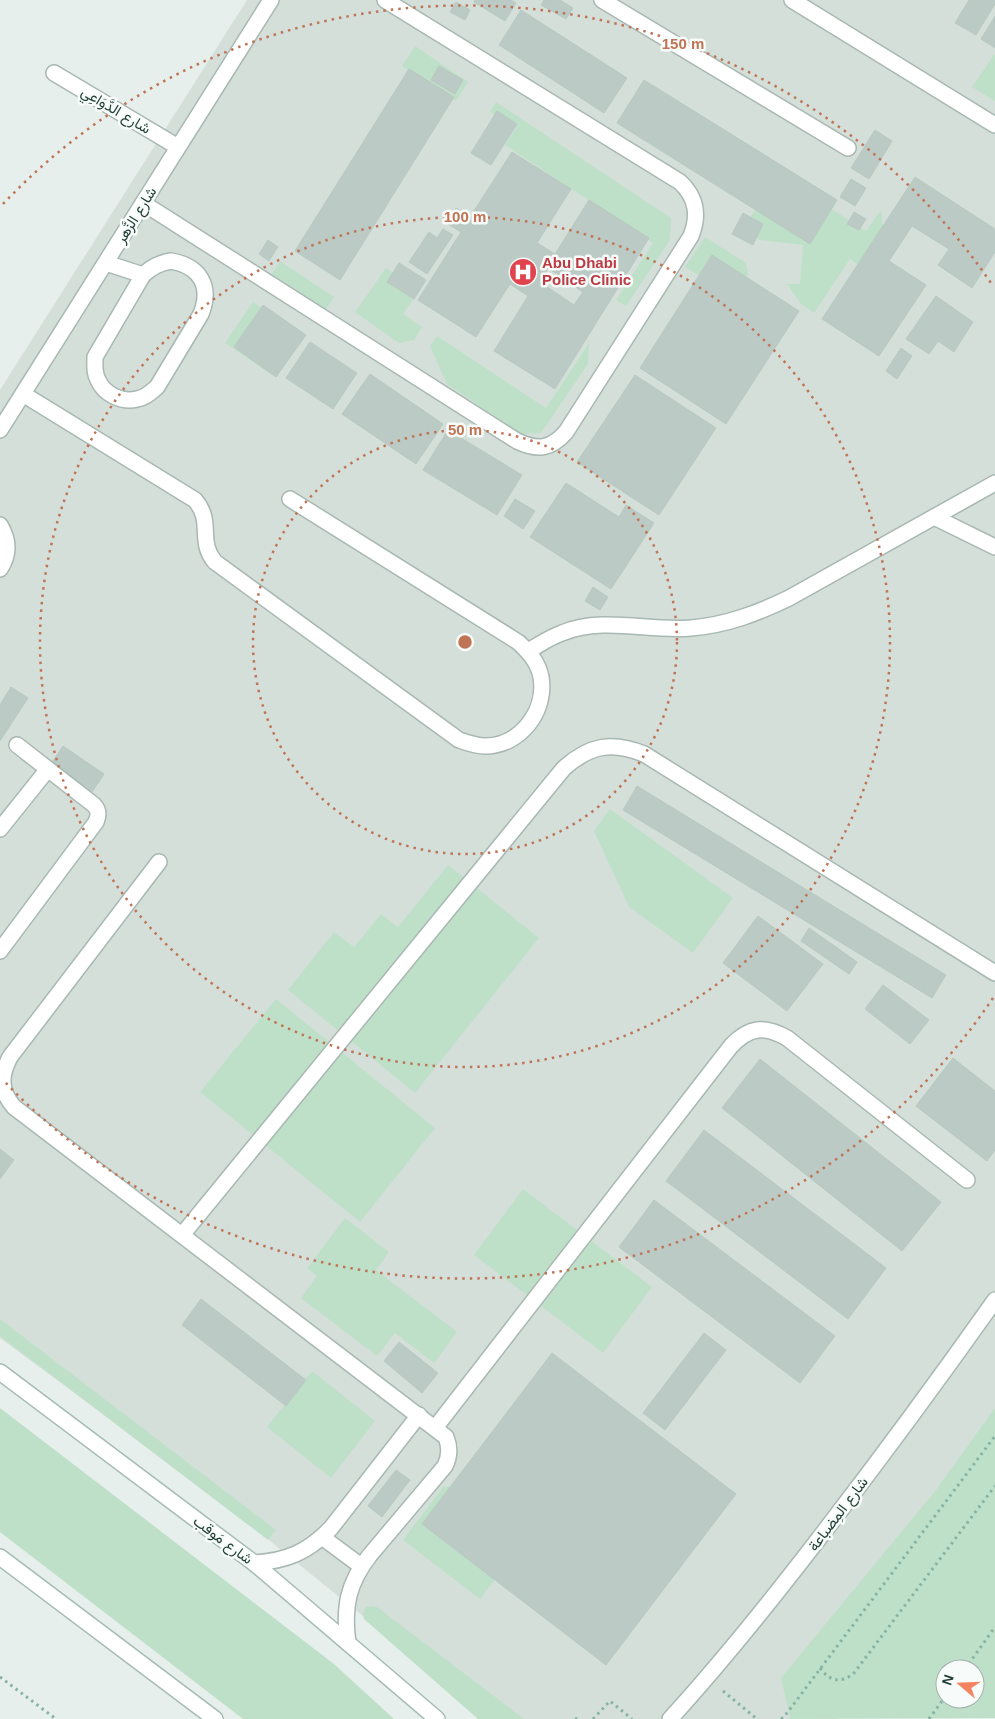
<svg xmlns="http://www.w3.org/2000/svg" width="995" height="1719" font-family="Helvetica,Vazirmatn,sans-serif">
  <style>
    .built { fill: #d4dfda }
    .green { fill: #bfe0c8; fill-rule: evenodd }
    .building { fill: #bbcac4; stroke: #b8c9c2; fill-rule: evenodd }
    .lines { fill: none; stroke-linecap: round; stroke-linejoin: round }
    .lane-casing { stroke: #a8b8b2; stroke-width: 18 }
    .street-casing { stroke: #a8b8b2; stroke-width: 18 }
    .secondary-casing { stroke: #a4bbb3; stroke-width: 18 }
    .path { stroke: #86b3a5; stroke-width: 3; stroke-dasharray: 2.5 4; stroke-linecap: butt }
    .lane { stroke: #fff; stroke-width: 15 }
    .street { stroke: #fff; stroke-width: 15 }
    .secondary { stroke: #fff; stroke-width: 15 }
    .ring { fill: none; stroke: #c07456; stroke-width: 2.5; stroke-dasharray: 2.5 5 }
    .labels { text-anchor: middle; stroke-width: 5; stroke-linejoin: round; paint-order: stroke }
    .street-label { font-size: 15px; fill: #24423a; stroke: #f7fbf9 }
    .health-label { font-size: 15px; font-weight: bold; fill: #be3a42; stroke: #f7fbf9; text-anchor: start }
    .centre { fill: #c07456; stroke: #f7fbf9; stroke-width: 2.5 }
    .ring-label { font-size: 15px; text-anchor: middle; font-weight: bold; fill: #c07456; stroke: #f7fbf9; stroke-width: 5; stroke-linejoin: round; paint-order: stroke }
  </style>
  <rect width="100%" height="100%" fill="#e6efeb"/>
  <!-- built -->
  <polygon class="built" points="247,0 995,0 995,1511 837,1719 482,1719 385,1634 217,1498 0,1338 0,390"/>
  <!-- green -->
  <g class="green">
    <polygon points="415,46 468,82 456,101 402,66"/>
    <polygon points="994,55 995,55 995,101 972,87"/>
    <polygon points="496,102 671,218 670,240 626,306 616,300 653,243 505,145 516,128 490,112"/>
    <polygon points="736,148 866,231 881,210 885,245 874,276 850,259 814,313 801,304 787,284 800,284 803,245 759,240 747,222 765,194"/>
    <polygon points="705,237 746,263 748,274 733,297 685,267"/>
    <polygon points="280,261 334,297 321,316 268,280"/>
    <polygon points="386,268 419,291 403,314 422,327 414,340 399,343 355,312"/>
    <polygon points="253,302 299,334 272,375 225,343"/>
    <polygon points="437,336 546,408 589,343 588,364 541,433 521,434 447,384 430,346"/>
    <polygon points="610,809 733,898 693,953 629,907 594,831"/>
    <polygon points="448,865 539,938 415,1093 288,990 334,932 354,947 381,914 398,927"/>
    <polygon points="276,999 435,1128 360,1222 200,1092"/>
    <polygon points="523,1189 652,1287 603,1353 474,1255"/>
    <polygon points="345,1218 389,1252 376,1270 457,1332 434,1363 395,1333 377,1356 301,1298 317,1276 307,1268"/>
    <polygon points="0,1319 276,1530 268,1540 0,1336"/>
    <polygon points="312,1371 375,1421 331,1478 267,1427"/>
    <polygon points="0,1408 334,1664 394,1719 243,1719 0,1532"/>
    <path d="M995 1408V1718L789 1719 790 1717 781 1678 936 1490ZM945 1669H975V1699H945Z"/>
    <polygon points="458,1486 495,1580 480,1599 403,1540 443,1487"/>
    <polygon points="372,1606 377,1607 524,1719 478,1719 364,1619 363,1613 366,1607"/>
  </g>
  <!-- building -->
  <g class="building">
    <polygon points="475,0 511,0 516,3 505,21 474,2"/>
    <polygon points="544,0 560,0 573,8 566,19 541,5"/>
    <polygon points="969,0 995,0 995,4 976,35 955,23"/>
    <polygon points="456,2 470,10 465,20 450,12"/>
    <polygon points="521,10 627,78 604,113 499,45"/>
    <polygon points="995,16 995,48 981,39"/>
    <polygon points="439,66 463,80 455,94 431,80"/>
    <polygon points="409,69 454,97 340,280 295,251"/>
    <polygon points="644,80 837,200 810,244 617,123"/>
    <polygon points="497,111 517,124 491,165 471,153"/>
    <polygon points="875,130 892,141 869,179 851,168"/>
    <path d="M512 152 571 189 537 243 555 254 589 200 649 238 555 389 494 351 528 296 510 284 476 337 418 300 461 232 446 223 456 208 470 217ZM548 268 583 292 574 305 540 282Z"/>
    <polygon points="915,177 995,229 995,252 972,288 938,265 949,249 912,226 889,261 926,285 879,356 822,319"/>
    <polygon points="851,179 866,188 855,206 840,197"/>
    <polygon points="854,212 866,219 859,230 847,224"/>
    <polygon points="743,213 763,224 753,245 732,234"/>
    <polygon points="443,229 453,235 427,274 409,262 429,232 437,238"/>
    <polygon points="268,240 278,247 269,261 259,254"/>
    <polygon points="712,255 799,311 726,424 640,368"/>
    <polygon points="399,263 426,280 414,299 387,282"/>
    <polygon points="936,296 973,322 954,352 938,341 929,354 906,339"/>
    <polygon points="263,305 306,335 276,377 234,347"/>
    <polygon points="310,342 357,373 333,409 286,378"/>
    <polygon points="901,348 912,356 897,379 886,371"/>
    <polygon points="370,374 443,424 416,464 342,414"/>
    <polygon points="635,375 716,428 659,515 577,462"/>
    <polygon points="448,430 522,475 497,515 423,470"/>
    <polygon points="566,483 619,517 626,505 654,523 611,589 530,537"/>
    <polygon points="515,499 535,511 523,529 504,516"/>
    <polygon points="593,587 608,597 600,610 585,601"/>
    <polygon points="11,687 28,698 0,741 0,705"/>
    <polygon points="63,746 104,774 90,795 49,767"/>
    <polygon points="637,786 946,975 932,998 623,810"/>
    <polygon points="758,916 823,964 787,1011 723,963"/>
    <polygon points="809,928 857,962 849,974 801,941"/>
    <polygon points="883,985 929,1020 910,1044 865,1009"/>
    <polygon points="953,1058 995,1091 995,1150 987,1161 916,1106"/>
    <polygon points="760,1059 941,1202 902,1251 722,1108"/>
    <polygon points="704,1130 886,1268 848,1319 666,1181"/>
    <polygon points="0,1149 14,1160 0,1179"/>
    <polygon points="654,1200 835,1336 800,1383 619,1247"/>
    <polygon points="201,1299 306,1380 286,1406 182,1325"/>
    <polygon points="704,1333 726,1350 665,1430 643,1413"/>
    <polygon points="399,1342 438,1373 422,1393 384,1361"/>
    <polygon points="552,1353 736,1494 606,1665 422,1524"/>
    <polygon points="396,1470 410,1480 382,1517 368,1506"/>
  </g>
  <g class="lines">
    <defs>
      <g id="lane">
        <polyline points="602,0 848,148"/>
        <path d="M143 203 517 441C538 451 551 449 566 432L691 236C699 216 697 198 680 182L385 0"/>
        <path d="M171 261C200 266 212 286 201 314L157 387C151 392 145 398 137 399 122 403 104 394 98 380 94 373 95 365 95 357L143 275C152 267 159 263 171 261Z"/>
        <polyline points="106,263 143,275"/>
        <path d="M23 394 195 500C214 522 197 541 215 562L459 740C468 743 476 746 485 746 520 746 547 711 541 677 538 662 529 652 518 642L290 499"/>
        <polyline points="934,517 995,547"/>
        <path d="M0 525C9 540 10 554 0 569"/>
        <path d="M528 651C539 645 550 637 562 633 604 616 649 632 691 628 727 625 758 613 789 598L995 483"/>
        <polyline points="0,829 48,769"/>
        <path d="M159 862 10 1057C0 1076 0 1091 14 1107L446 1437C450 1447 450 1456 445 1466L370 1555C348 1583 343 1607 348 1643"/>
        <path d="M0 951 96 822C99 815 99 810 94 805L17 745"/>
        <path d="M182 1235 564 768C590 745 612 741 644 754L995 973"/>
        <path d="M435 1428 731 1046C749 1027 764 1025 787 1038L967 1180"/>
        <polyline points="322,1537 361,1566"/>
        <path d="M254 1563C287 1561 308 1552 331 1528L419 1415"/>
      </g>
      <g id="street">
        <polyline points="792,0 995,125"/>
        <polyline points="54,73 178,147"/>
        <polyline points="0,430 271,0"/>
        <path d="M670 1719C722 1662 770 1602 817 1541 878 1462 937 1382 995 1300"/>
      </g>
      <g id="secondary">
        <polyline points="0,1372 254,1563 437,1719"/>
        <polyline points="0,1557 215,1719"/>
      </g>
    </defs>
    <!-- lane casing -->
    <use href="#lane" class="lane-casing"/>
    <!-- street casing -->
    <use href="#street" class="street-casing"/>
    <!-- secondary casing -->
    <use href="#secondary" class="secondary-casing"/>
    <!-- path -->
    <g class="path">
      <path d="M820 1668C829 1681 841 1684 854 1673L995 1486"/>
      <polyline points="965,1669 995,1627"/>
      <polyline points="0,1677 56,1719"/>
      <polyline points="723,1691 757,1719"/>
      <polyline points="575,1718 577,1719"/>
      <polyline points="593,1719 610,1701 632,1719"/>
      <polyline points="781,1719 784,1717 995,1436"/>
      <polyline points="929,1719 945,1697"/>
    </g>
    <!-- lane -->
    <use href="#lane" class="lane"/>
    <!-- street -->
    <use href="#street" class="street"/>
    <!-- secondary -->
    <use href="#secondary" class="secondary"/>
  </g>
  <!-- distance rings -->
  <g class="ring">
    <circle cx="465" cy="642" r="212"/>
    <circle cx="465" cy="642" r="425"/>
    <path d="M993 998A637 637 0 0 1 3 1080M3 204A637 637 0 0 1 993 286"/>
  </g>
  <!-- icons -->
  <defs>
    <symbol id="hospital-disc" viewBox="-11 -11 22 22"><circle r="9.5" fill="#e0444e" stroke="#f7fbf9"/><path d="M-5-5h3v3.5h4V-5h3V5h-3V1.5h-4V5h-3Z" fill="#fff"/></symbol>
  </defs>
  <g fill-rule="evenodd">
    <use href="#hospital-disc" x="507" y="256" width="32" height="32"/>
  </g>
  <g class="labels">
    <!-- street labels -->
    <g class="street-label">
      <text transform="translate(116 110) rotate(31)" y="5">شارع الدَّوَاعِي</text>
      <text transform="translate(136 215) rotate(-58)" y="5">شارع الزَّهر</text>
      <text transform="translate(838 1514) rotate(-53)" y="5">شارع المِضباعة</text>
      <text transform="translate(223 1540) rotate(37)" y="5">شارع مَوقب</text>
    </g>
    <!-- health labels -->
    <g class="health-label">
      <text x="542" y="268">Abu Dhabi<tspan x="542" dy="17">Police Clinic</tspan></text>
    </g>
  </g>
  <circle cx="465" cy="642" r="8" class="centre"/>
  <g class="ring-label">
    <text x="683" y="49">150 m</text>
    <text x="465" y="222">100 m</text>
    <text x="465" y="435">50 m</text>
  </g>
  <!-- north arrow -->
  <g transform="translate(960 1684) rotate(289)"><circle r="24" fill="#f7fbf9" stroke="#a3b1ad"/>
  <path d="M0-4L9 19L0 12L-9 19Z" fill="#f4845f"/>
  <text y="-8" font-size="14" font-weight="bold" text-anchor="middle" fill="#24423a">N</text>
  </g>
</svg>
